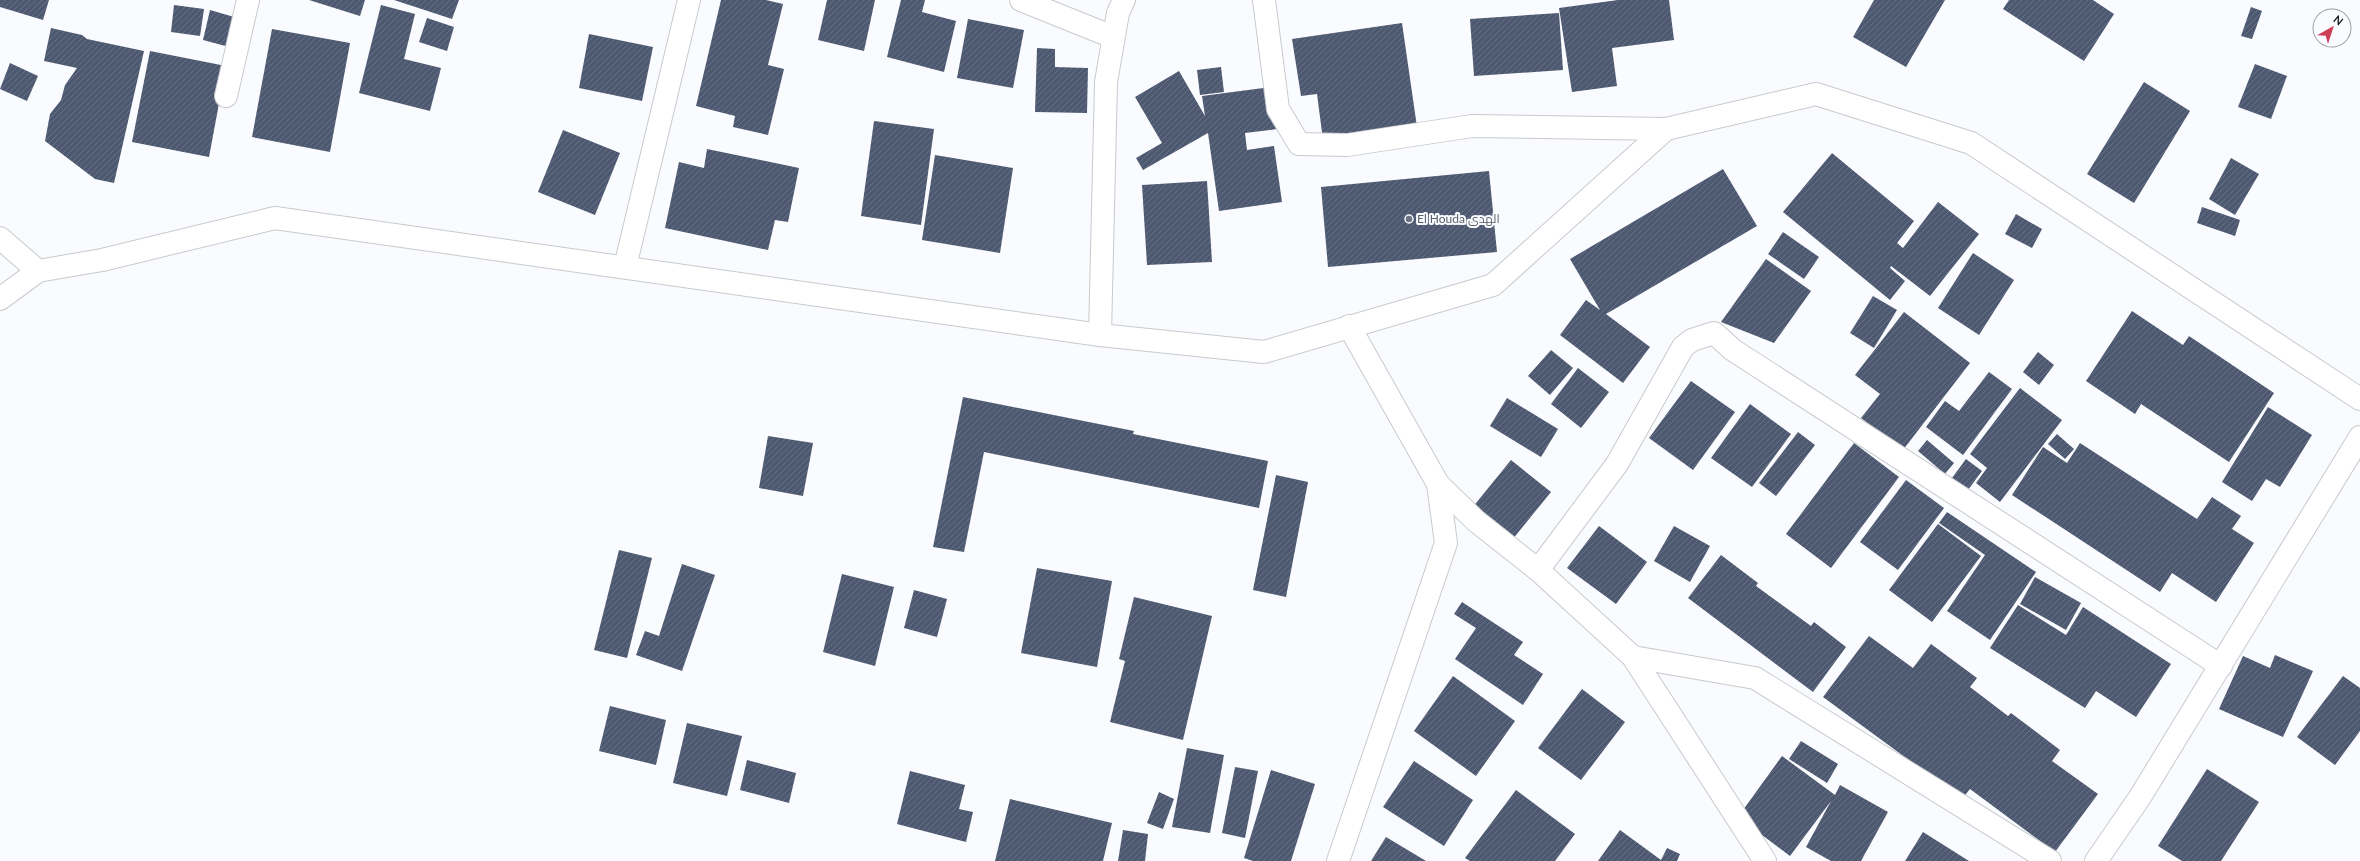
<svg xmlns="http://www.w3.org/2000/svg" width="2360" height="861" font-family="Lato,Cairo,sans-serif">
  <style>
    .building { fill: url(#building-hatch) }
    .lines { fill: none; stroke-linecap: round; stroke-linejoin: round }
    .street-casing { stroke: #c8cacd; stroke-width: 24 }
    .secondary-casing { stroke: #c8cacd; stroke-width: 24 }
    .street { stroke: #fff; stroke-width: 22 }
    .secondary { stroke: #fff; stroke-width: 22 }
    .worship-dot { fill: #6b7280; stroke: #fafbfe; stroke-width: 1.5 }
    .labels { text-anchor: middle; stroke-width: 4; stroke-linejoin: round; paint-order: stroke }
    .worship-label { font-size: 12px; fill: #5b616d; stroke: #fafbfe; text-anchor: start }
  </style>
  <defs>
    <pattern id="building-hatch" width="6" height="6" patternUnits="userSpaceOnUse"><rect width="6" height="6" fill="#4d5871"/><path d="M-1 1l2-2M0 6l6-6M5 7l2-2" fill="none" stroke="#687083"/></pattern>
  </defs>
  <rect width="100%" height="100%" fill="#fafbfe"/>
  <!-- building -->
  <g class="building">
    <polygon points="0,0 49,0 43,20 0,7"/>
    <polygon points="309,0 365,0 360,16"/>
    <polygon points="394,0 459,0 452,19"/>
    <polygon points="721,0 766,0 783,4 768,65 784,69 768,135 733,127 735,116 696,106"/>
    <polygon points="827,0 875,0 864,51 818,40"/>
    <polygon points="901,0 925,0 922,12 956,21 944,72 887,57"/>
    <polygon points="1618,0 1669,0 1674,40 1612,48 1617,86 1572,92 1559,8"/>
    <polygon points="1874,0 1945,0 1906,67 1853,37"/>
    <polygon points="2009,0 2093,0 2114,14 2084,61 2003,9"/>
    <polygon points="174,5 204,9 200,36 171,32"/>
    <polygon points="381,5 415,14 404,59 441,68 430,111 359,93"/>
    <polygon points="2251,7 2262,11 2252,39 2241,36"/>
    <polygon points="210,10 241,19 233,48 203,40"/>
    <polygon points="1559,13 1563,70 1474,76 1470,19"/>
    <polygon points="427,18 454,27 447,51 419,42"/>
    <polygon points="968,19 1024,30 1013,88 957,78"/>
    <polygon points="1402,23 1417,127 1323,140 1317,94 1301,96 1292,39"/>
    <polygon points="51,28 82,35 87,39 144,51 114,183 95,179 45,141 50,114 61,100 65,85 77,68 44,61"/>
    <polygon points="272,29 350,43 330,152 252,137"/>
    <polygon points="589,34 653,47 642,101 579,88"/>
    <polygon points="1037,48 1055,49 1055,67 1088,68 1087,113 1035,112"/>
    <polygon points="150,51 226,66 209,157 132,142"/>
    <polygon points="10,63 38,76 27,101 0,89"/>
    <polygon points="2255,64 2287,76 2271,119 2238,107"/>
    <polygon points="1221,67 1224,92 1200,95 1197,70"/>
    <polygon points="1179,71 1205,116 1202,96 1271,87 1277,129 1245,133 1247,150 1274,146 1282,202 1219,211 1208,133 1143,170 1136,158 1162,143 1135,97"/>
    <polygon points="2144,82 2190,111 2134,203 2087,174"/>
    <polygon points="874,121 934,129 921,225 861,216"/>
    <polygon points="563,130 620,153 595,215 538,192"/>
    <polygon points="707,149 799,168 788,222 775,220 768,250 665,228 679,162 704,168"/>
    <polygon points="1832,153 1914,221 1897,243 1903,248 1938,202 1979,234 1930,296 1891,266 1890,268 1905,281 1890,300 1783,212"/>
    <polygon points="935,155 1013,168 1000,253 922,240"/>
    <polygon points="2231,158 2259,174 2235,215 2209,199"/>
    <polygon points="1723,169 1757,226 1606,314 1650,347 1623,383 1560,335 1586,300 1600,310 1570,259"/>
    <polygon points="1489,171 1497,252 1328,267 1321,187"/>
    <polygon points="1207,181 1212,262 1147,265 1142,185"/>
    <polygon points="2202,207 2240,220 2235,236 2197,223"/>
    <polygon points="2016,214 2042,229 2032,248 2005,234"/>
    <polygon points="1783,232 1819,257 1804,279 1768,254"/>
    <polygon points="1973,253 2014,280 1979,335 1938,308"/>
    <polygon points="1766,259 1811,291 1774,343 1721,322"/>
    <polygon points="1873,296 1897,310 1874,348 1850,333"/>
    <polygon points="2132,311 2183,345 2189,336 2274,393 2229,462 2141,404 2135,414 2086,381"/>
    <polygon points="1904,312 1970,363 1903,450 1861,418 1880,394 1855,375"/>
    <polygon points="1551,350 1573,368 1550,395 1528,376"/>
    <polygon points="2038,352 2054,365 2039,385 2023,372"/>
    <polygon points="1578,368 1609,392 1581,428 1551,404"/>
    <polygon points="1989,372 2012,389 1963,455 1926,427 1945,401 1959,411"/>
    <polygon points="1691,381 1735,412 1693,470 1649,438"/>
    <polygon points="2020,388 2062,420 2000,502 1976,483 1987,468 1970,454"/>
    <polygon points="963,397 1134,431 1133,434 1268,461 1259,508 984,452 964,552 933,547"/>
    <polygon points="1507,398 1558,429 1541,457 1490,426"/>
    <polygon points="1750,404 1791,434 1752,487 1711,458"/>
    <polygon points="2268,407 2312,435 2280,487 2266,479 2252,501 2222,482"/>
    <polygon points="1798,432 1815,445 1776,496 1759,483"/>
    <polygon points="2057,434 2074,449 2065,459 2048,444"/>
    <polygon points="768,436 813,443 803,496 759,488"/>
    <polygon points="1927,440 1954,463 1945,474 1918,451"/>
    <polygon points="1854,443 1899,477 1831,568 1786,534"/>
    <polygon points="2080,443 2197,519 2212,497 2241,516 2232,529 2254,543 2216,602 2172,573 2160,592 2012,495 2043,447 2067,463"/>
    <polygon points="1966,459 1982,471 1965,494 1949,482"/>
    <polygon points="1511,460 1551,492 1512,540 1472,508"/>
    <polygon points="1276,475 1308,482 1286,597 1253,590"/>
    <polygon points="1906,480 1944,508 1898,570 1860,542"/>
    <polygon points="1947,512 2036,572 1990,640 1947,611 1985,555 1939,523"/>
    <polygon points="1938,524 1981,556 1932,622 1889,590"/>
    <polygon points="1599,526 1647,562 1616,604 1567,568"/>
    <polygon points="1674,526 1710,546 1690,582 1654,561"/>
    <polygon points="619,550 652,558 627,658 594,650"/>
    <polygon points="1721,555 1758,583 1756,586 1811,626 1814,622 1846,647 1813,692 1688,598"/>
    <polygon points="682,564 715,575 682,671 636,655 645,631 659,636"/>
    <polygon points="1037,568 1112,581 1097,667 1021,653"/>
    <polygon points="842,574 894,587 875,666 823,652"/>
    <polygon points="2035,577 2081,603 2066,630 2020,604"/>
    <polygon points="914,590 947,599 937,637 904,628"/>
    <polygon points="1134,597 1212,616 1183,740 1110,722 1125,661 1119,659"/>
    <polygon points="1462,602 1523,642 1514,655 1543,674 1523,705 1455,659 1476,628 1454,614"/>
    <polygon points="2018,605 2066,635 2083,607 2171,664 2136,717 2096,691 2085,708 1990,648"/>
    <polygon points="1869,636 1913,668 1931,644 1977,678 1970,687 2008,716 2011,713 2060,750 2052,761 2098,794 2055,852 1970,789 1962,799 1823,697"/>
    <polygon points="2275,655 2313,671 2283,737 2219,709 2243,656 2270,668"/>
    <polygon points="1453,676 1515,721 1476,776 1414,731"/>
    <polygon points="2343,676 2360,688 2360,731 2335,765 2297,737"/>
    <polygon points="1582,689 1625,722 1581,780 1538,748"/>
    <polygon points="610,706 666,720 656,765 599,751"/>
    <polygon points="687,723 742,736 727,796 673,783"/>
    <polygon points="1801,741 1838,764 1827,783 1789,759"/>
    <polygon points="1187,748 1224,755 1210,833 1172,827"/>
    <polygon points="1782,756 1835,795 1840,785 1888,812 1861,861 1831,861 1806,847 1831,801 1790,856 1738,817"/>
    <polygon points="747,760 796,773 789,803 740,790"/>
    <polygon points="1414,761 1473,800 1444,846 1383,807"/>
    <polygon points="1235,767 1258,771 1245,838 1222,833"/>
    <polygon points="2207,769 2259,802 2221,861 2182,861 2158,846"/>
    <polygon points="1271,770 1315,784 1291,861 1253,861 1244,858"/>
    <polygon points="910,771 965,785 959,809 973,812 966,842 897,824"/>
    <polygon points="1516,790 1575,834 1555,861 1470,861 1465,858"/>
    <polygon points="1159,792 1174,799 1163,829 1147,823"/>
    <polygon points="1010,799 1112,823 1103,861 995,861"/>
    <polygon points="1123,830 1148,834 1145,861 1118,861"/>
    <polygon points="1620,830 1661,860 1667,848 1680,854 1677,861 1598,861"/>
    <polygon points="1923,832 1969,861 1905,861"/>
    <polygon points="1386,837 1426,861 1371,861"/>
  </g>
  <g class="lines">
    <defs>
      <g id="street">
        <polyline points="1021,0 1113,37"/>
        <polyline points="1264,0 1278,109 1299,144 1347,145 1472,126 1666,129"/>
        <polyline points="226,96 248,0"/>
        <polyline points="0,238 38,271"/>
        <polyline points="625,267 689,0"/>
        <polyline points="1349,326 1438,484 1476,521 1538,570 1633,657 1765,861"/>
        <polyline points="1100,335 1106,82 1118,13 1124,0"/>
        <polyline points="1538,570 1617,464 1683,347 1692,340 1714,333 1733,350 2221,666"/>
        <polyline points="1633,657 1755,678 2050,861"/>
        <polyline points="1338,861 1446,543 1438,484"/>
        <polyline points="2096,861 2140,797 2360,437"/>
      </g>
      <polyline id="secondary" points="0,299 38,271 102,260 275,218 1100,335 1264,352 1493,285 1666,129 1816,94 1971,143 2360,399"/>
    </defs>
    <!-- street casing -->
    <use href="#street" class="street-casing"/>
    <!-- secondary casing -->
    <use href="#secondary" class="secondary-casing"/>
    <!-- street -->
    <use href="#street" class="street"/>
    <!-- secondary -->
    <use href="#secondary" class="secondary"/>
  </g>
  <!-- markers -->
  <circle class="worship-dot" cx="1409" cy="219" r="4"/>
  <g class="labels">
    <!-- worship labels -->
    <g class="worship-label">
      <text x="1417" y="223">El Houda الهدى</text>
    </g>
  </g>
  <!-- north arrow -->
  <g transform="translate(2332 28) rotate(39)"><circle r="19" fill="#fafbfe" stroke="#9e9fa2"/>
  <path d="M0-3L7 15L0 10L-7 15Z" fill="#ce3d56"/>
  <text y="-6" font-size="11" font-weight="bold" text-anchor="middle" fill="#151617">N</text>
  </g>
</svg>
